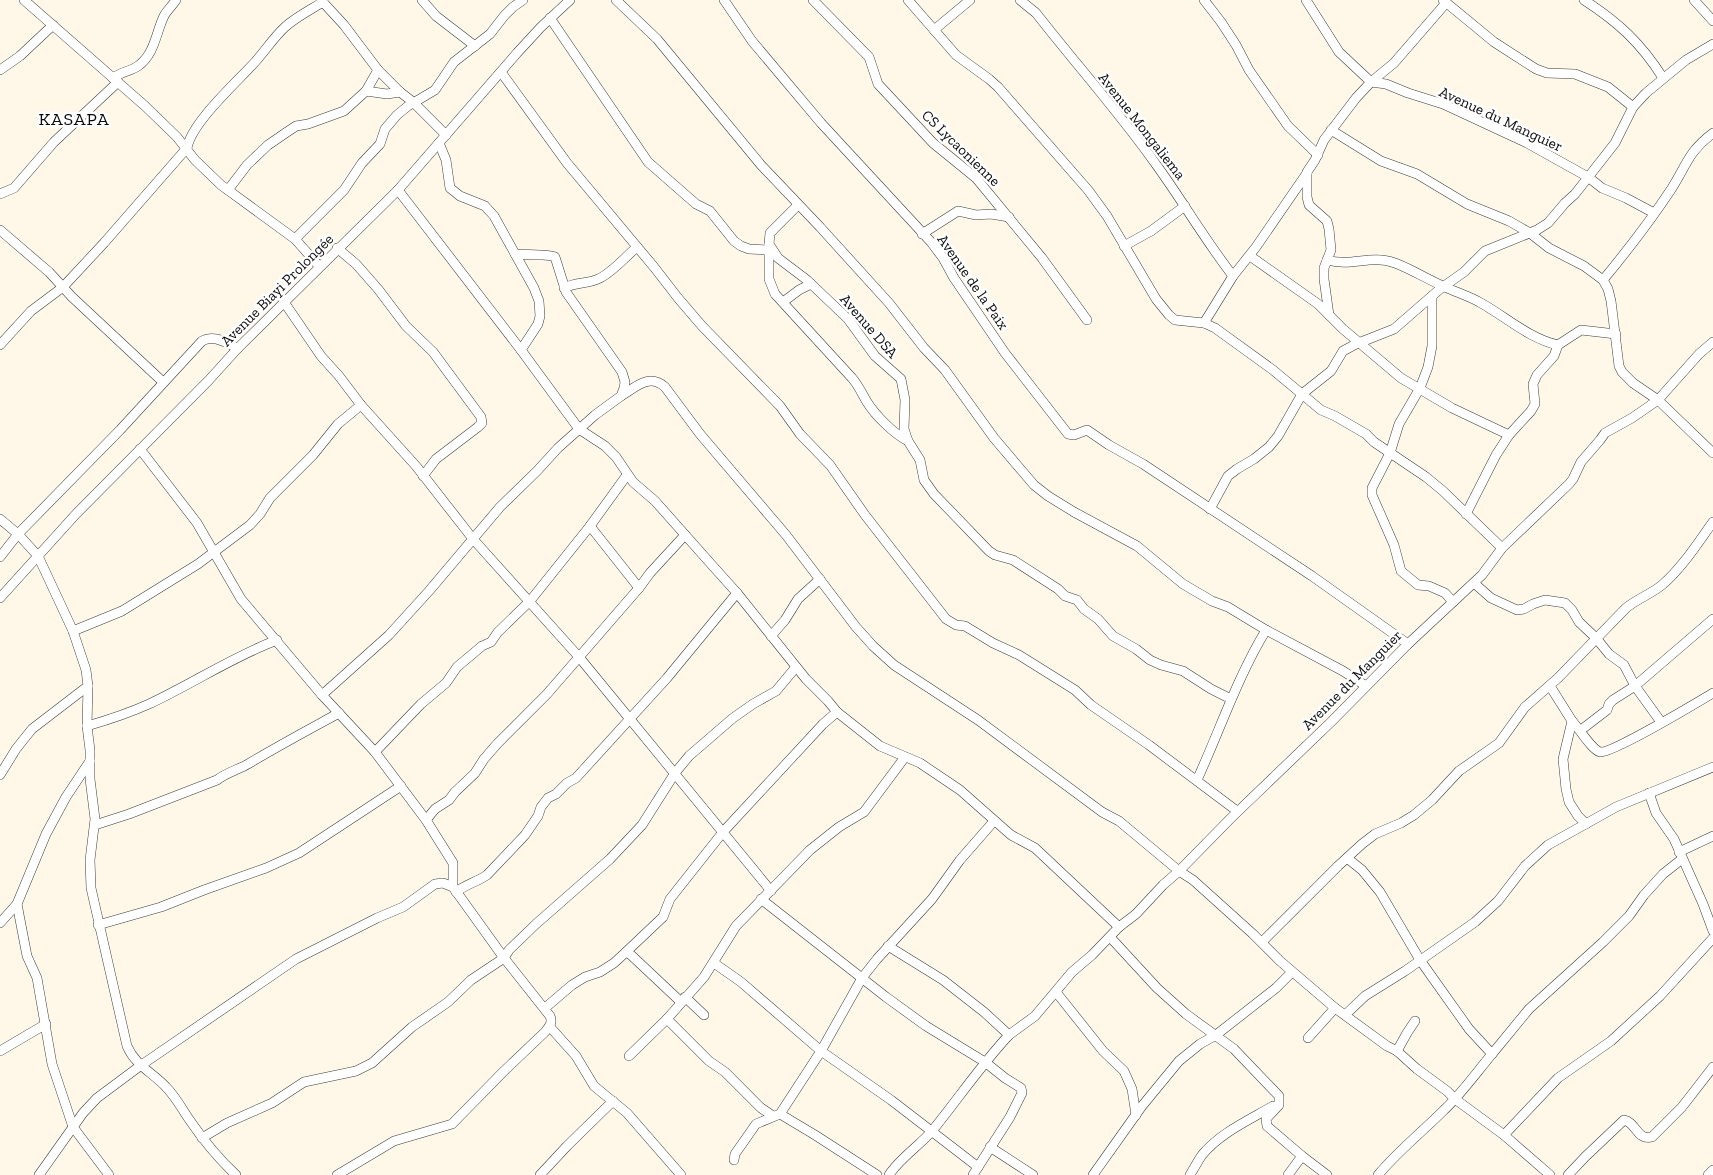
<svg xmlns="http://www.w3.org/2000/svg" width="1713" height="1175" font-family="'Zilla Slab',serif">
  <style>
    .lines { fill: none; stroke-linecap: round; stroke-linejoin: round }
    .minor-casing { stroke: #3d3d3d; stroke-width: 10 }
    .minor { stroke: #fff; stroke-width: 9 }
    .labels { text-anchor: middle; stroke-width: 5; stroke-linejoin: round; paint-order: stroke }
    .street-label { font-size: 15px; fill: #0a0a0a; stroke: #fff }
    .quarter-label { font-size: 18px; letter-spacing: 1px; fill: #0a0a0a; stroke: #fff }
  </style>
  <rect width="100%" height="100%" fill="#fff8e8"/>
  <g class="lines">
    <defs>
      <g id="minor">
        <polyline points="24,0 145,106 177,137 195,160 221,185 295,239 319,266"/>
        <polyline points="321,0 344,25 378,70 400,92 413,102 446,135"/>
        <polyline points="422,0 436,16 475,46"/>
        <polyline points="616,0 657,39 761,165 820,227 889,303 924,348 945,370 994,438 1034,485 1048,496 1074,512 1137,546 1183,584 1212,601 1228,607 1266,630 1343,671 1366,686"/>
        <polyline points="724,0 752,41 821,123 931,242 943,258 954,278 1005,353 1068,434 1074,435 1087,430 1090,432 1109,445 1143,464 1312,576 1408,644"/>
        <polyline points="813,0 869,57 878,84 933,143 976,178 1042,258 1087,320"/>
        <polyline points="908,0 956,55 989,79 998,87 1088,190 1107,216 1156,299 1169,315 1175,320 1204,323 1215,328 1273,370 1321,410 1335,416 1366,434 1374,442 1426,477 1443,491 1502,548"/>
        <path d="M1020 0 1036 13C1075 63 1118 111 1155 163 1182 200 1205 240 1233 276"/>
        <polyline points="1204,0 1221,22 1236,45 1249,70 1288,126 1318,155"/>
        <polyline points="1306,0 1339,52 1371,82 1386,84 1408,93 1443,104 1527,143 1588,177 1602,188 1626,198 1654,213"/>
        <polyline points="1443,0 1494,42 1536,69 1547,73 1575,74 1608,87 1633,107"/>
        <path d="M1584 0C1618 22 1641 43 1663 78"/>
        <polyline points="1694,0 1713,21"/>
        <polyline points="550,18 648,162 696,204 710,211 734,241 741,246 749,249 769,250"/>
        <polyline points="934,30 970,0"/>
        <polyline points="0,70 20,56 53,25"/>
        <polyline points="501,72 567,163 654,267 678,298 702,326 780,406 800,434 830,465 865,515 946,619 956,625 965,626 993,643 1019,655 1075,690 1091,705 1149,745 1237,811"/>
        <path d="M113 78C121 72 131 71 138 66 155 54 156 32 164 16 167 10 173 5 176 0"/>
        <polyline points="366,91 387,94 400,92"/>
        <polyline points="1331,130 1381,161 1417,174 1467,204 1509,221 1530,233 1549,248 1584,266 1603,280 1608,289 1611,301 1619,366 1622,372 1633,383 1658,400 1713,453"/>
        <polyline points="439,143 446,160 450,188 460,196 485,206 494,216 534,288 539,301 540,316 538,324 521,350 579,429 605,446 616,457 633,482 655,501 711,564 737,593 806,679 828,701 837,712 880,746 920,763 960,790 1011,835 1035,848 1119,927"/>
        <polyline points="228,190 247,165 268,145 287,132 296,126 308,124 344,111 366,91 378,70"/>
        <polyline points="398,190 521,350"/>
        <polyline points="0,194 14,188 54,142 118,82"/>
        <polyline points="798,205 770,233 769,244 778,258 807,280 848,319 875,356 901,379 905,400 904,429 908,441 920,460 924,480 934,494 989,551 995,555 1013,560 1058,589 1065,596 1077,600 1084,609 1098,619 1113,636 1136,649 1150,660 1161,665 1183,671 1211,689 1231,699"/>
        <polyline points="0,230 49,272 72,297 163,382"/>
        <polyline points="922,234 958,211 976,215 991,214 1009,217"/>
        <polyline points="295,239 344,190 362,163 380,144 385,129 397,115 408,106 435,90 454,62 490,34 504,16 513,7 523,0"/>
        <path d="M769 245V279L775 294 852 378C859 386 862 394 867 402 875 415 894 434 908 441"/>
        <polyline points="1124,246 1151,231 1185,206"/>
        <polyline points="337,248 356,264 378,289 406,326 433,352 481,417 482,423 478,427 436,459 423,476"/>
        <polyline points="1250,256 1318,304 1343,329 1401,378 1452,408 1509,435"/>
        <path d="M1327 260C1352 267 1371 254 1395 263 1411 269 1427 279 1443 286 1455 292 1469 296 1481 303 1506 317 1530 339 1558 345L1581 330 1616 334"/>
        <path d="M1603 280C1627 251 1651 220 1672 188 1687 164 1689 151 1713 133"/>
        <path d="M564 288C575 282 587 284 598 279 612 273 625 257 637 247"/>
        <polyline points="1432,296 1432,346 1428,367 1420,388 1399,424 1390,453 1372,488 1372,495 1394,545 1401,571 1418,585 1429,586 1445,593 1453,602"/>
        <polyline points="284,302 321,356 339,376 361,405 416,466 473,539 579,657 771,891"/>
        <polyline points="783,302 799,290 811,284"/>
        <polyline points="1329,315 1324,279 1324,268 1331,250 1329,229 1327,221 1309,205 1307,197 1307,172 1315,160 1324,140 1356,98 1371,82 1394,63 1446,3"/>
        <polyline points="1204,323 1233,276 1256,247 1307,173"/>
        <path d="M0 345 31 311 63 287 104 243 187 148C192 122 236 83 255 62 265 51 274 37 285 27 296 17 310 10 323 2"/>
        <path d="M621 396C636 387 649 373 665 387L700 434 786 535 856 627 873 646 894 665 978 720 1102 812 1119 821 1179 871 1193 880 1253 934 1280 961 1335 1008 1387 1046 1397 1051 1417 1069 1447 1091 1455 1099 1504 1135 1550 1175"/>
        <path d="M140 449 197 523 241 599 322 695 375 752 426 820 453 863V887L504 958 550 1016C553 1023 549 1027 545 1032L504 1071 452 1124 394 1141 337 1175"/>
        <polyline points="1210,509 1228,476 1237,469 1254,459 1269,447 1278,436 1302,394 1331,371 1343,351 1356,344 1394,329 1440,289 1464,272 1485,251 1537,230 1548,223 1565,203 1575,194 1615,143 1633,107 1646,93 1686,60 1713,44"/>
        <polyline points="1466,514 1496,455 1509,435 1531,411 1535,404 1533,384 1537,375 1554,356 1558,345"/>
        <path d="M0 519 18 534 38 556 73 631 86 670 88 686 87 726 90 750V779L95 819 90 860 91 888 127 1046C135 1065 153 1073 166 1087 176 1097 183 1111 191 1122 204 1141 219 1159 236 1175"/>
        <polyline points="590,526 639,588"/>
        <path d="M0 557 18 534 120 430 202 341C214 334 226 343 238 348"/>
        <polyline points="1474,583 1491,598 1517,610 1524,609 1533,604 1545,600 1565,603 1572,610 1579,622 1596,638 1609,654 1624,665 1635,686 1661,722"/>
        <polyline points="0,598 76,514 209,380 238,348 398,190 517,53 541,27 570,0"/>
        <polyline points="73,631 122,611 198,564 250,525 260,514 270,498 313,455 338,424 361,405"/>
        <polyline points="771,636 785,620 798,599 820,579"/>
        <polyline points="1550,686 1572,721 1563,759 1566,789 1569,802 1578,816 1586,824"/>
        <path d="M322 695 389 635 429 591 500 507 537 471 558 448 595 415 621 396 624 388 625 382 622 372 566 292 555 257C550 254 524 255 515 254"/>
        <path d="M1572 721C1579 728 1591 749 1600 752 1611 754 1698 702 1713 693"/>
        <path d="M87 726C108 720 129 713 149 704 192 684 232 657 277 640"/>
        <polyline points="1581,730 1607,710 1609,704 1613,700 1635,686 1713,619"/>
        <polyline points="375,752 421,704 446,683 457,667 482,646 491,642 498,632 530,601 590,526 627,475"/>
        <polyline points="0,775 16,749 32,729 88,686"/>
        <path d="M1197 780C1220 730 1237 678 1266 630"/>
        <polyline points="1649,793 1656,813 1674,839 1703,904 1713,931"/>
        <polyline points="426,820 435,809 449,800 455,792 475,773 484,759 497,744 547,694 639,588 650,573 685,535"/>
        <path d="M95 825 129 814 217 780C227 772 238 770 248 764 278 746 308 730 339 713"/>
        <polyline points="1679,852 1713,836"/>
        <path d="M1347 858 1362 870 1380 892 1420 960 1469 1029 1492 1054C1476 1073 1462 1093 1444 1110 1422 1132 1397 1152 1378 1175"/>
        <path d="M456 892C466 884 477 882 487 875L525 835 538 816 541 807 548 798 556 794 567 783 576 778 667 678 737 593"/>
        <polyline points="761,899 886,997 926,1026 985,1062 1005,1078 1021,1088 1022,1093 1010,1117 973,1175"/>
        <polyline points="17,904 27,956 37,978 52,1064 73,1127 109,1175"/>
        <polyline points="0,923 17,904 46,834 66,797 90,761"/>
        <polyline points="98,925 161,907 204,890 266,868 299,853 401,786"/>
        <polyline points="1110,937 1157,988 1186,1014 1234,1049 1279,1096 1279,1105 1266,1119 1267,1126 1302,1156 1327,1175"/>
        <path d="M1262 942 1338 866 1362 844 1375 834 1401 823 1414 815 1432 800 1459 771 1499 743 1525 707 1558 678 1626 608C1637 599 1651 594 1662 585 1682 568 1697 544 1713 522"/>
        <path d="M888 946 943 980 984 1012 1009 1035C981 1065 958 1099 932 1131 920 1145 898 1160 889 1175"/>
        <polyline points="626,952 663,917 670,899 723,832 823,724 837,712"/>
        <polyline points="714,963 741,982 821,1051 891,1100 978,1167"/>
        <polyline points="1056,992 1103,1051 1124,1071 1132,1089 1136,1115"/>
        <polyline points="685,997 704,1015"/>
        <polyline points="545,1008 572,985 585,977 600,972 614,963 626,952 631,955 681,1002"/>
        <polyline points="1345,1015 1365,996 1405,971 1475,922 1498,901 1525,866 1548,845 1616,807 1713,767"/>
        <polyline points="667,1019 709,1061 725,1072 761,1108 773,1116"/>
        <polyline points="550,1027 576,1056 594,1086 627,1113 681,1175"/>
        <polyline points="1009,1035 1035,1016 1072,972 1092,955 1119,927 1136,914 1163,885 1179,871 1230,819 1331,722 1408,644 1482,575 1502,548 1569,484 1573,479 1581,462 1600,440 1605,433 1632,418 1658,400 1699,354 1713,342"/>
        <polyline points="1308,1038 1335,1008"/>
        <polyline points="0,1051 46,1024"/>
        <polyline points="1397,1051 1407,1033 1415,1021"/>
        <polyline points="1492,1054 1529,1009 1603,942 1629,916 1644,895 1663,874 1682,859"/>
        <polyline points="629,1056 667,1019 704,977 736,926 810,850 839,827 864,812 905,757"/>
        <polyline points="780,1114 815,1135 877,1175"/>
        <polyline points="1504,1135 1558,1078 1611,1041 1660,996 1713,938"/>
        <polyline points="202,1138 227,1123 272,1103 304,1082 356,1071 372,1063 412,1027 448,1002 471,980 504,958 509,950 536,924 610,859 642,825 675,773 689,756 733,718 753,704 776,691 796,667"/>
        <polyline points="990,1147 1033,1175"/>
        <polyline points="734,1160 735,1154 756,1124 780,1114 821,1051 862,978 877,959 932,899 960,860 994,821"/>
        <polyline points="39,1175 83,1113 97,1098 140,1066 296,959 377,918 403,907 435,884 443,883 453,887"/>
        <polyline points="540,1175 567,1146 613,1101"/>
        <polyline points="1093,1175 1142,1106 1179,1061 1200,1044 1216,1035 1276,988 1292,972"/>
        <path d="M1190 1175C1194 1168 1198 1161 1202 1155 1220 1133 1249 1120 1273 1106"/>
        <polyline points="1288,1175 1302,1156"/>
        <path d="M1568 1175 1585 1157 1624 1120C1636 1122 1637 1141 1652 1137L1682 1107 1713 1067"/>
        <polyline points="1708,1175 1713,1170"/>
      </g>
    </defs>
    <!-- minor casing -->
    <use href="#minor" class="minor-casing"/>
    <!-- minor -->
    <use href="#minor" class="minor"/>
  </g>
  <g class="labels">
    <!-- street labels -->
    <g class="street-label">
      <text transform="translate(1501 119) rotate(25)" y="5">Avenue du Manguier</text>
      <text transform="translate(1142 126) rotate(52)" y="5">Avenue Mongaliema</text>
      <text transform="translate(961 148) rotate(44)" y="5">CS Lycaonienne</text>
      <text transform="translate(973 282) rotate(55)" y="5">Avenue de la Paix</text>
      <text transform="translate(277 290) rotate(-45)" y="5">Avenue Biayi Prolongée</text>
      <text transform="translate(869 326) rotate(49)" y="5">Avenue DSA</text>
      <text transform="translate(1352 680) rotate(-45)" y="5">Avenue du Manguier</text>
    </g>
    <!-- quarter labels -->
    <g class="quarter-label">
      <text x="74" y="125">KASAPA</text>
    </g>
  </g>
</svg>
